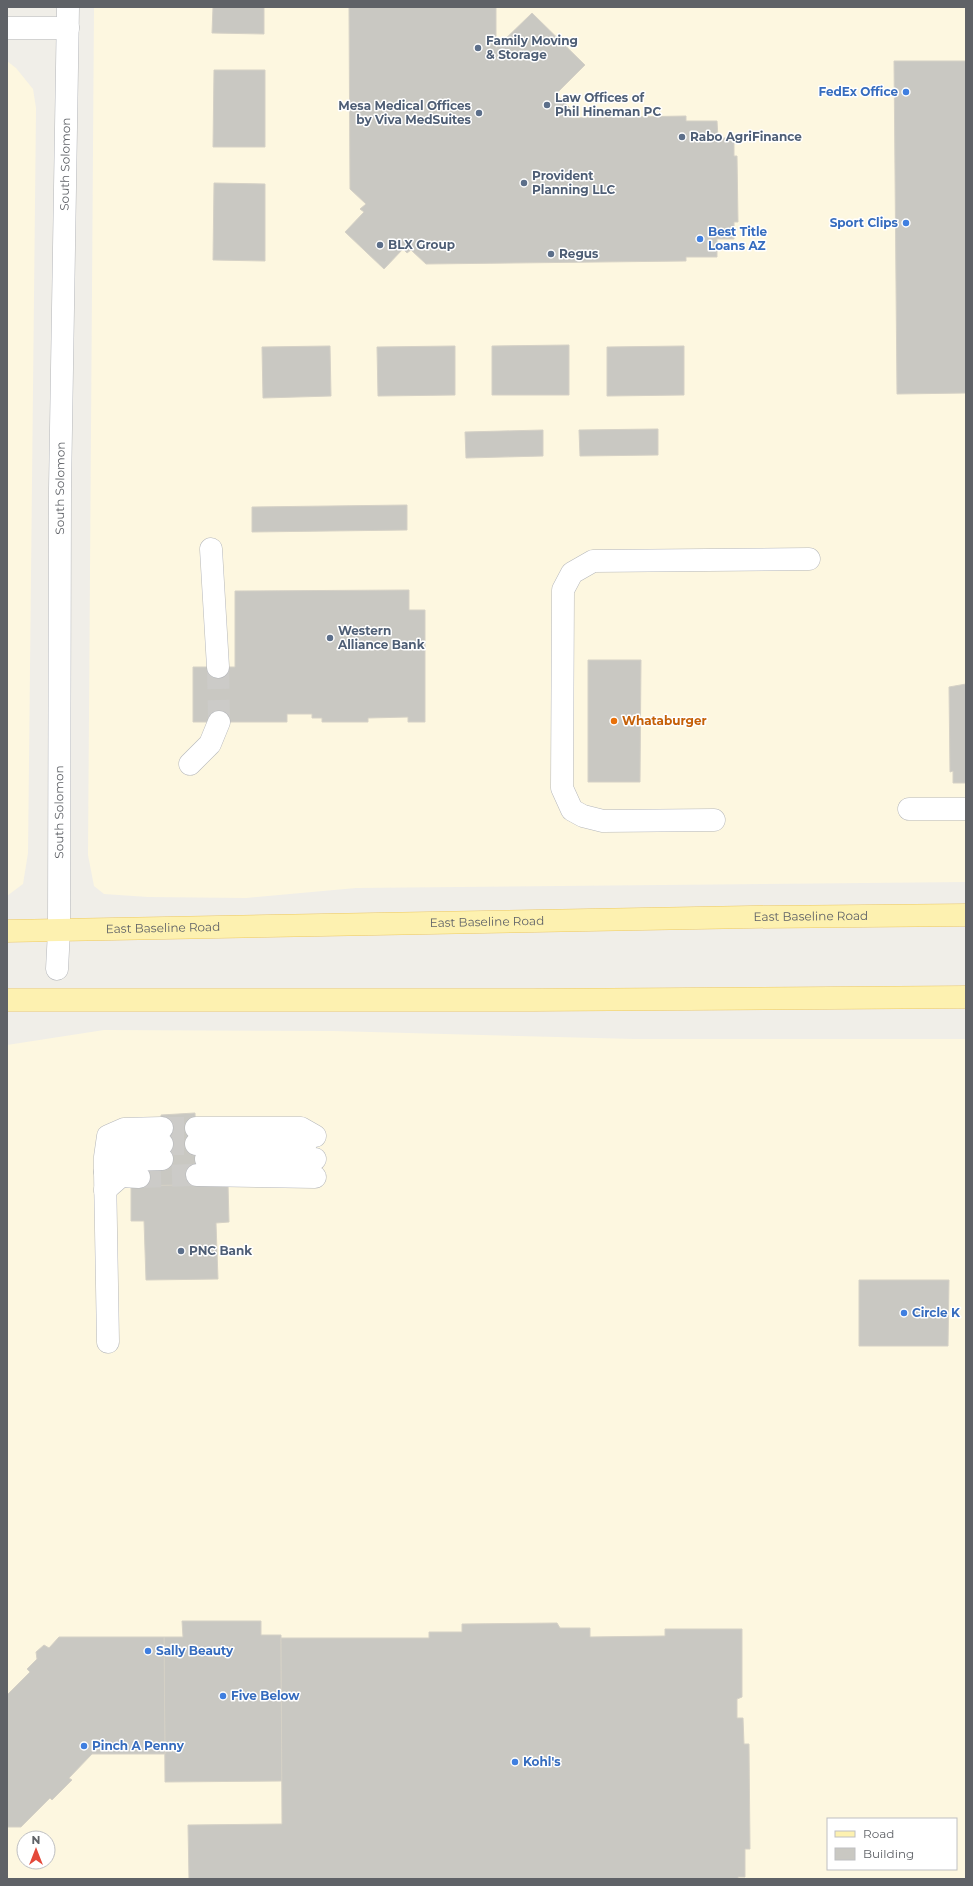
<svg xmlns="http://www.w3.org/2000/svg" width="973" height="1886" font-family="Montserrat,sans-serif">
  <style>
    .commercial { fill: #fdf7e0; fill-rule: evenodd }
    .building { fill: #c9c8c2; stroke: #d5d1c6 }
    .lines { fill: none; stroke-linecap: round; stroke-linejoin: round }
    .minor-tunnel { stroke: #cccbc8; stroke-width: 22; stroke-dasharray: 22 11; stroke-linecap: butt }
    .minor-casing { stroke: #b5b7bb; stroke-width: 23 }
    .major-casing { stroke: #edc963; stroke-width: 23 }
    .minor { stroke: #fff; stroke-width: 22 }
    .major { stroke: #fdf1b0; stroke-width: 22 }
    .service-dot { fill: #5c6f8a; stroke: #fff; stroke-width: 1.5 }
    .shop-dot { fill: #3f7fe0; stroke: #fff; stroke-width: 1.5 }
    .food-dot { fill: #e8710a; stroke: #fff; stroke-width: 1.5 }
    .labels { text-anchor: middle; stroke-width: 3; stroke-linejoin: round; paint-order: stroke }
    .service-label { font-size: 12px; font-weight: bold; fill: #4e5e75; stroke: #fff; text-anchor: start }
    .shop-label { font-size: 12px; font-weight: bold; fill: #366cbe; stroke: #fff; text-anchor: start }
    .street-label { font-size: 12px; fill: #5f6267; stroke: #fff }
    .food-label { font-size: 12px; font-weight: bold; fill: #c56008; stroke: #fff; text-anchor: start }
  </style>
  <rect width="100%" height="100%" fill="#f0eee8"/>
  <!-- commercial -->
  <g class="commercial">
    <polygon points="94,7 966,7 966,882 356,888 246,898 148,897 104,894 94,886 88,855"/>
    <polygon points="7,61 16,68 33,89 36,108 28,853 23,884 7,896"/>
    <path d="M104 1030 333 1031 634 1039H966V1879H7V1045ZM828 1819H956V1869H828ZM24 1838H48V1862H24Z"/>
  </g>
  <!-- building -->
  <g class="building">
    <polygon points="213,7 264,7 264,34 212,33"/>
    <polygon points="349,7 496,7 496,48 532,13 585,65 556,94 571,109 568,113 572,118 686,116 686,121 717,121 718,138 734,138 734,156 737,156 738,222 734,222 734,239 717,239 717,257 686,257 686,261 426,264 411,250 407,253 403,249 384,269 345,232 364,212 360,209 366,204 350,189"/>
    <polygon points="894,61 966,61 966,393 897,394"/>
    <polygon points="214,70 265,70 265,147 213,147"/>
    <polygon points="214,183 265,184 265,261 213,260"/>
    <polygon points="569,345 569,395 492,395 492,346"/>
    <polygon points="330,346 331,396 263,398 262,347"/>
    <polygon points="455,346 455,395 378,396 377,347"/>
    <polygon points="684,346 684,395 607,396 607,347"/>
    <polygon points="658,429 658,455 580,456 579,430"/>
    <polygon points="543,430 543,456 466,458 465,432"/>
    <polygon points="407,505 407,530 252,532 252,507"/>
    <polygon points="409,590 409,610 425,610 425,722 408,722 408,717 368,718 368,722 322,722 322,718 312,718 312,714 287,714 287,722 193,722 193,667 235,667 235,591"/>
    <polygon points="588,660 641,660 640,782 588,782"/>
    <polygon points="966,684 966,783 953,783 953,771 950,772 949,687"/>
    <polygon points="195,1113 197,1185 140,1186 139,1166 162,1128 161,1115"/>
    <polygon points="228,1184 229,1222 216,1223 218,1279 146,1280 144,1221 131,1221 131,1186"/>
    <polygon points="859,1280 949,1280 948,1346 859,1346"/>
    <polygon points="182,1621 261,1621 261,1635 281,1635 282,1781 165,1782 164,1637 183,1637"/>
    <polygon points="557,1623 560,1628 590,1628 590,1637 665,1636 665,1629 742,1629 742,1697 737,1699 737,1718 743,1718 744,1744 749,1744 750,1849 745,1849 745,1877 738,1877 738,1879 189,1879 188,1825 282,1824 281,1638 429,1638 429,1632 462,1632 462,1624"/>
    <polygon points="59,1637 164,1637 165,1754 92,1754 69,1778 72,1780 52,1800 50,1798 21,1827 7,1827 7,1695 30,1672 27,1669 37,1659 36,1652 44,1645 49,1648"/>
  </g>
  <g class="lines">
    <!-- minor-tunnel -->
    <g class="minor-tunnel">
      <polyline points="218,667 219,722"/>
      <polyline points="162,1128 196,1128"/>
      <polyline points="162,1144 196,1144"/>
      <polyline points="139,1177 197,1175"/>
    </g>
    <defs>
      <g id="minor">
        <polyline points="7,28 68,28"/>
        <polyline points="211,549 218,667"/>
        <polyline points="190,764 210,744 219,722"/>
        <polyline points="909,809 966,809"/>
        <polyline points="714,820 603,821 583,816 572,810 562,788 563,590 572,573 593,561 809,559"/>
        <path id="s1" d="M57 969 59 931 60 489 68 7"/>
        <polyline points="196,1128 301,1128 315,1136"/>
        <polyline points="121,1144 162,1144"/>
        <polyline points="196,1144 306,1143"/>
        <polyline points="206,1159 315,1159"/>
        <polyline points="105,1172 123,1160 162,1159"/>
        <polyline points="197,1175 315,1177"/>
        <polyline points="105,1190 121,1176 139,1177"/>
        <polyline points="108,1342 105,1172 105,1157 108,1136 124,1129 162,1128"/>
      </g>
      <g id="major">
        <path id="s2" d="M7 931 750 917 966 915"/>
        <polyline points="7,1000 533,1000 966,997"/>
      </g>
    </defs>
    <!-- minor casing -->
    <use href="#minor" class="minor-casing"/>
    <!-- major casing -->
    <use href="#major" class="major-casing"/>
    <!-- minor -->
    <use href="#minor" class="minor"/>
    <!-- major -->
    <use href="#major" class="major"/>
  </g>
  <!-- markers -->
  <g class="service-dot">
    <circle cx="478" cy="48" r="4"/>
    <circle cx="547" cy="105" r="4"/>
    <circle cx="479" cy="113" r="4"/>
    <circle cx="682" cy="137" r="4"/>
    <circle cx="524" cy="183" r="4"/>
    <circle cx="380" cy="245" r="4"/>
    <circle cx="551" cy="254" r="4"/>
    <circle cx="330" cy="638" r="4"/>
    <circle cx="181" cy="1251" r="4"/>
  </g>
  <g class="shop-dot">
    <circle cx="906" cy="92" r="4"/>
    <circle cx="906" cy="223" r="4"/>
    <circle cx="700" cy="239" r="4"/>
    <circle cx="904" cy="1313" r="4"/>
    <circle cx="148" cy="1651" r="4"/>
    <circle cx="223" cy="1696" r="4"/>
    <circle cx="84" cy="1746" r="4"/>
    <circle cx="515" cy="1762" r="4"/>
  </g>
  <circle class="food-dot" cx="614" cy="721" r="4"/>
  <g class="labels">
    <!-- service labels -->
    <g class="service-label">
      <text x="486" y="45">Family Moving<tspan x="486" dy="14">&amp; Storage</tspan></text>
      <text x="555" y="102">Law Offices of<tspan x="555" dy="14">Phil Hineman PC</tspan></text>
      <text x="471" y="110" text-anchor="end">Mesa Medical Offices<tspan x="471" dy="14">by Viva MedSuites</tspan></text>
      <text x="690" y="141">Rabo AgriFinance</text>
      <text x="532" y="180">Provident<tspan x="532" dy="14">Planning LLC</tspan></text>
      <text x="388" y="249">BLX Group</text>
      <text x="559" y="258">Regus</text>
      <text x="338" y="635">Western<tspan x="338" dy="14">Alliance Bank</tspan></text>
      <text x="189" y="1255">PNC Bank</text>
    </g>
    <!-- shop labels -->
    <g class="shop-label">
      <text x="898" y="96" text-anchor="end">FedEx Office</text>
      <text x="898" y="227" text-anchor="end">Sport Clips</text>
      <text x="708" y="236">Best Title<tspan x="708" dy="14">Loans AZ</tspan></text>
      <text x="912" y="1317">Circle K</text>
      <text x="156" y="1655">Sally Beauty</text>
      <text x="231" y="1700">Five Below</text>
      <text x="92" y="1750">Pinch A Penny</text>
      <text x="523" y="1766">Kohl's</text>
    </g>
    <!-- street labels -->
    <g class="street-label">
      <text dy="4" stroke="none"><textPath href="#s1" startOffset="805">South Solomon</textPath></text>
      <text dy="4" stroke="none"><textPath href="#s1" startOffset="481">South Solomon</textPath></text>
      <text dy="4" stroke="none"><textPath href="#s1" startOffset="157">South Solomon</textPath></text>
      <text dy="4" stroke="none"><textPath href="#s2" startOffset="804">East Baseline Road</textPath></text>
      <text dy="4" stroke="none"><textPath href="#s2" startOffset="480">East Baseline Road</textPath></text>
      <text dy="4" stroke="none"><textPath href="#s2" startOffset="156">East Baseline Road</textPath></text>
    </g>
    <!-- food labels -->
    <g class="food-label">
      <text x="622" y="725">Whataburger</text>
    </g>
  </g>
  <!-- border -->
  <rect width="973" height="1886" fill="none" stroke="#5f6267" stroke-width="16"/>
  <!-- legend -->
  <rect x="827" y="1818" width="130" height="52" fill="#ffffff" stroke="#bfc0c2"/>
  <rect x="835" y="1831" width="20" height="6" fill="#fdf1b0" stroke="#bfc0c2"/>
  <text x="863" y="1838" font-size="12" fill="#5f6267">Road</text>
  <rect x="835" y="1848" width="20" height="12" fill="#c9c8c2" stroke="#bfc0c2"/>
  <text x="863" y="1858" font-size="12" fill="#5f6267">Building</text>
  <!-- north arrow -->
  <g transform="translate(36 1850)"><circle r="19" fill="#ffffff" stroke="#bfc0c2"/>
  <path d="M0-3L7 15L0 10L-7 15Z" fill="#e4493a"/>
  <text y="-6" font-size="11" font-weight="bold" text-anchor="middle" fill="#5f6267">N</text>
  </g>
</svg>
